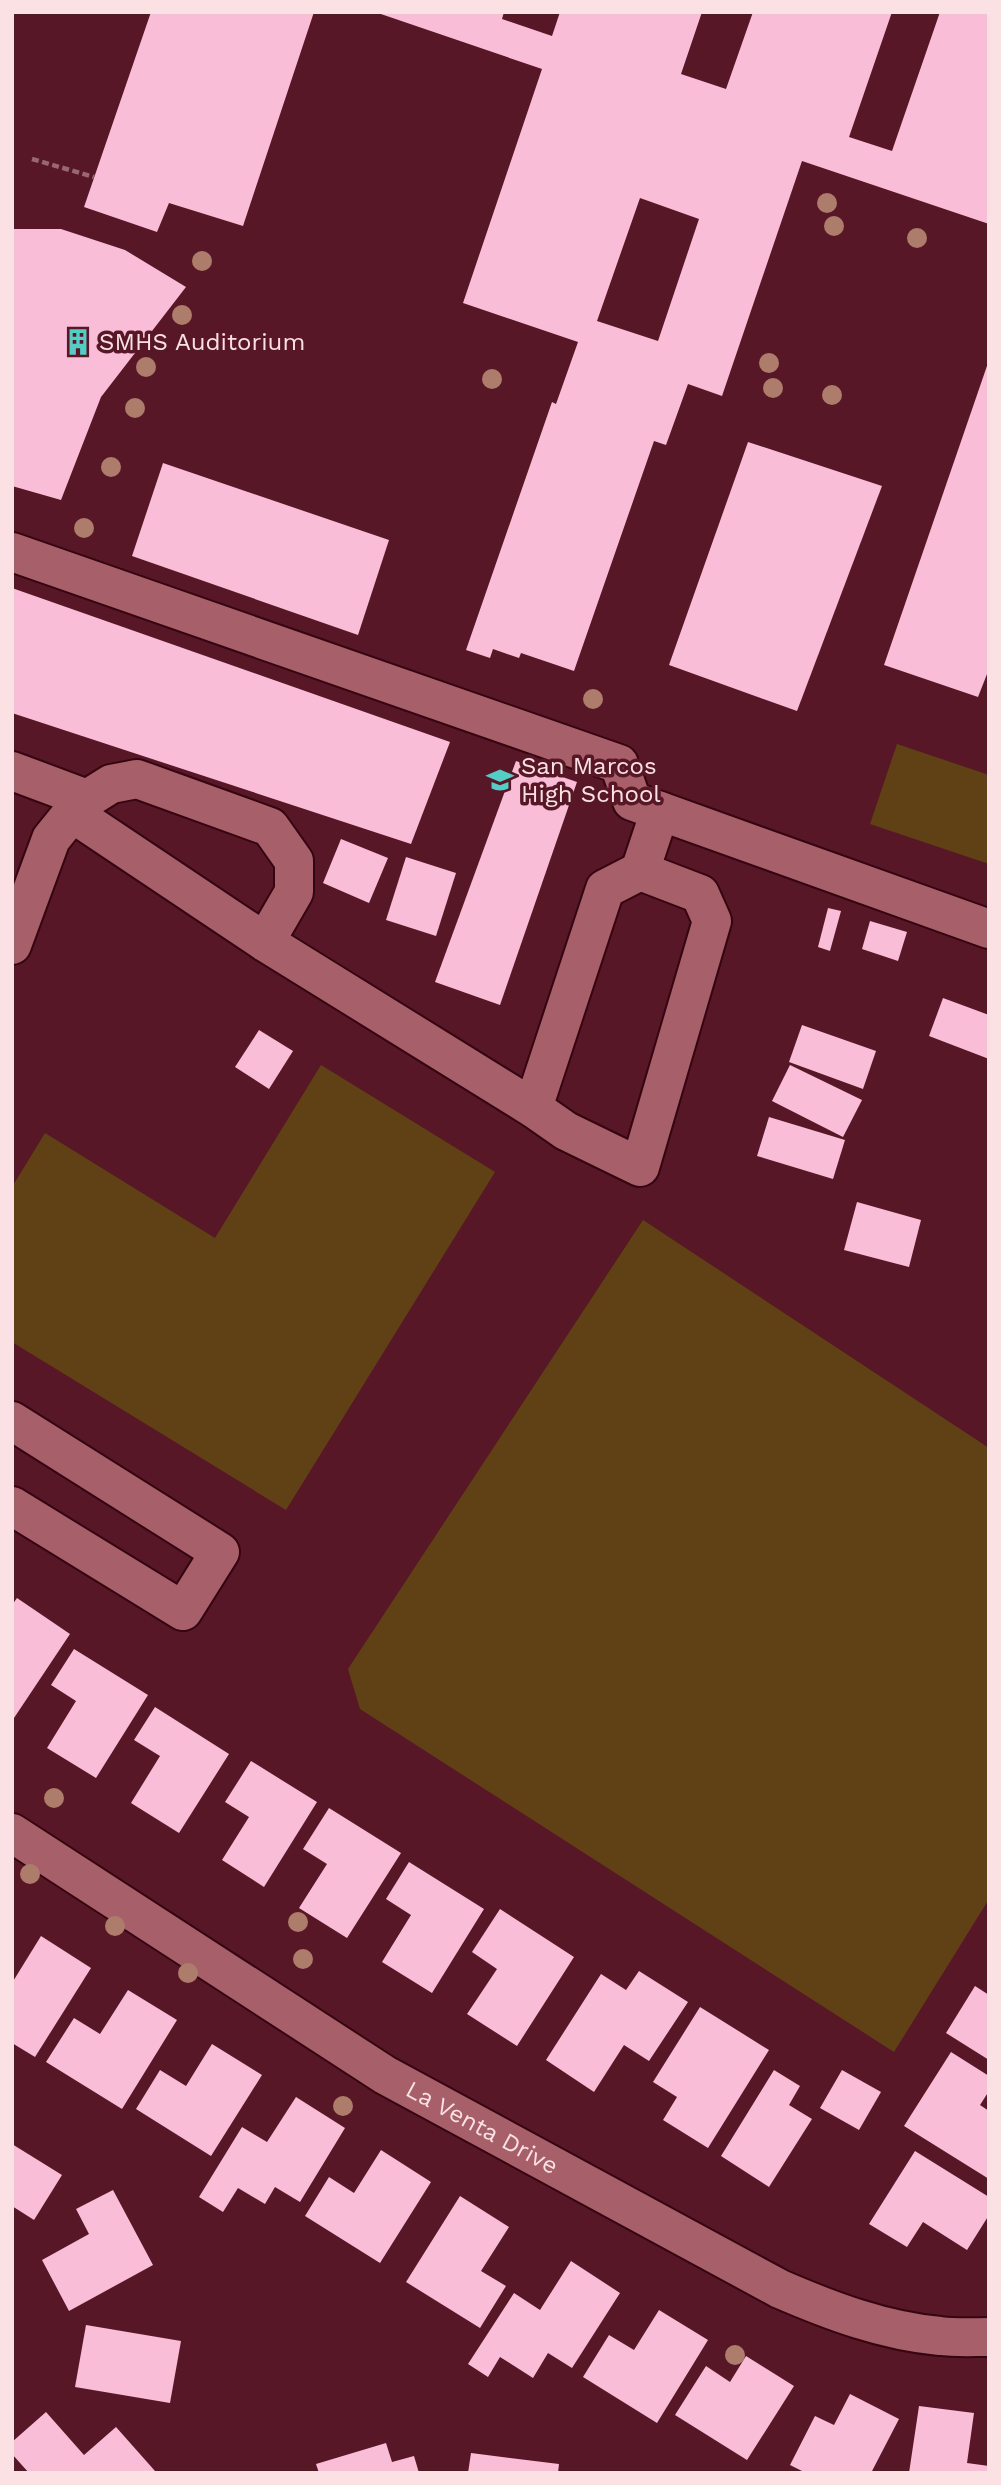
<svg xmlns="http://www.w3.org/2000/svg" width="1001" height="2485" font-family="'Work Sans',sans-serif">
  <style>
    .green { fill: #604116 }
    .building { fill: #f9bdd7; fill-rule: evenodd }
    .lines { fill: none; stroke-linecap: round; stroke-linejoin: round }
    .minor-casing { stroke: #350511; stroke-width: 42 }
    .path { stroke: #986770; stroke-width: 4.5; stroke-dasharray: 7 3.5; stroke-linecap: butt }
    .minor { stroke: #a75f6a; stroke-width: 38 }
    .tree { fill: #ad7c6b }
    .labels { text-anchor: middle; stroke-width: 7; stroke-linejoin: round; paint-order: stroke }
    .poi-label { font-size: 24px; fill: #fbe1e3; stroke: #581726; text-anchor: start }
    .street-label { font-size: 24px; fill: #fbe1e3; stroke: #581726 }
  </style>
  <rect width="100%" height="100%" fill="#581726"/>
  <!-- green -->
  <g class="green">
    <polygon points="897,744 989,775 989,864 870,824"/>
    <polygon points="321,1065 495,1172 286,1510 12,1342 12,1187 45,1133 215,1238"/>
    <polygon points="643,1220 989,1448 989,1899 894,2052 360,1709 348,1669"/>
  </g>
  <!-- building -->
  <g class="building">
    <polygon points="151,12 314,12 243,226 169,203 157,232 84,207"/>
    <path d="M375 12H504L502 19 552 36 560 12H702L681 74 726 89 753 12H892L849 137 892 151 940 12H989V224L802 161 722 396 688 384 666 445 654 441 574 671 521 653 519 658 493 649 490 658 466 650 552 402 556 404 578 342 463 303 542 69ZM640 198 699 219 658 341 597 321Z"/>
    <polygon points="12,229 61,229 125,250 186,287 101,397 61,500 12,486"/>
    <polygon points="988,363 989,669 978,697 884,665"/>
    <polygon points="748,442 882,486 797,711 669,665"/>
    <polygon points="163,463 389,540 358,635 132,556"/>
    <polygon points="12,588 450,742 411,844 12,713"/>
    <polygon points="516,761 577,782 500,1005 435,982"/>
    <polygon points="341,839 388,858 369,903 323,883"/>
    <polygon points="406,857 456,873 436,936 386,920"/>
    <polygon points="828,908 841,911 830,951 818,947"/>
    <polygon points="870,921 907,932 898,961 862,949"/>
    <polygon points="943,998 989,1015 989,1059 929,1036"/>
    <polygon points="802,1025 876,1051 863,1089 789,1062"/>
    <polygon points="259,1030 293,1051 269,1089 235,1067"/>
    <polygon points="790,1065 862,1100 843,1137 772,1101"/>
    <polygon points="769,1117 845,1140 833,1179 757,1156"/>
    <polygon points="857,1202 921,1220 909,1267 844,1250"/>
    <polygon points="17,1598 70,1634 12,1721 12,1605"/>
    <polygon points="74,1649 148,1695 96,1778 47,1748 76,1701 51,1685"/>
    <polygon points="155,1707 229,1754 179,1833 131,1803 160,1756 134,1740"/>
    <polygon points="251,1761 317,1802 264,1887 222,1860 249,1817 225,1802"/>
    <polygon points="329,1808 401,1853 347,1938 299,1908 327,1864 303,1849"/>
    <polygon points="409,1862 484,1909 432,1993 382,1962 411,1915 386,1899"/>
    <polygon points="500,1909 574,1957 517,2046 467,2014 497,1969 472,1952"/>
    <polygon points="41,1936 91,1968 35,2057 12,2043 12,1983"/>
    <polygon points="639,1971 688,2002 649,2061 624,2045 594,2092 546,2060 601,1974 626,1990"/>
    <polygon points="975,1986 989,1995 989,2060 946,2033"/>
    <polygon points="128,1990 177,2020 122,2109 46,2062 74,2018 100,2034"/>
    <polygon points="700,2007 769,2050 708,2148 663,2120 677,2097 653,2082"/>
    <polygon points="212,2044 262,2075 211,2156 136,2109 160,2070 186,2086"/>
    <polygon points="951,2052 989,2076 989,2091 980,2105 989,2111 989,2179 904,2126"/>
    <polygon points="774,2070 800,2086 789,2105 812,2119 769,2187 721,2156"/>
    <polygon points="842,2070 881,2092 859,2130 820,2108"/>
    <polygon points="296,2097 345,2128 300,2202 275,2187 265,2204 238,2188 223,2212 199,2197 242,2127 267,2142"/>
    <polygon points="12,2144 62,2175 34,2220 12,2206"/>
    <polygon points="381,2150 431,2182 380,2263 305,2216 329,2177 354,2193"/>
    <polygon points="915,2151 989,2197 989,2215 967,2250 923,2222 907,2247 869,2224"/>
    <polygon points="113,2190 153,2265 69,2311 42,2260 89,2234 76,2209"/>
    <polygon points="460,2196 509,2227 481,2271 506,2286 480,2328 406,2282"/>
    <polygon points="571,2261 620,2293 572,2368 548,2353 533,2378 500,2357 488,2377 468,2364 514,2293 540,2310"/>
    <polygon points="659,2310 708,2340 657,2423 583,2377 609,2335 634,2350"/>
    <polygon points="86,2325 181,2341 170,2403 75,2387"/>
    <polygon points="746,2356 794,2386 747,2460 675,2415 706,2366 730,2382"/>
    <polygon points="850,2394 899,2419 871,2473 806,2473 790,2465 815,2416 834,2425"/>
    <polygon points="919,2406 974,2413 967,2463 989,2466 989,2473 909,2473"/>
    <polygon points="46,2412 84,2455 116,2427 155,2471 152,2473 29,2473 12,2454 12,2442"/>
    <polygon points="386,2443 392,2462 414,2456 419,2473 319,2473 316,2464"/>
    <polygon points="471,2453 559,2464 558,2473 468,2473"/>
  </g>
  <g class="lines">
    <defs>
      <g id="minor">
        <polyline points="12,552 619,764 632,801 989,929"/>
        <polyline points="12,771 87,799"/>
        <polyline points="72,813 87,799 111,784 137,779 270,827 294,861 294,892 265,942"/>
        <polyline points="640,871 660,811"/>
        <polyline points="12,945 51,839 72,813 265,942 533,1108 566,1131 640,1167 712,921 700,894 640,871 605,889 533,1108"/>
        <polyline points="12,1421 220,1552 183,1611 12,1506"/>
        <path id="s1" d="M12 1833 385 2075 780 2289C831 2311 884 2331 940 2336 956 2338 973 2337 989 2337"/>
      </g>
    </defs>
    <!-- minor casing -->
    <use href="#minor" class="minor-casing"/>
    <!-- path -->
    <polyline class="path" points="32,159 94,177"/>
    <!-- minor -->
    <use href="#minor" class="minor"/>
  </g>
  <!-- trees -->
  <g class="tree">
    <circle cx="827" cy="203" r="10"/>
    <circle cx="834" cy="226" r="10"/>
    <circle cx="917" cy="238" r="10"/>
    <circle cx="202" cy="261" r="10"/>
    <circle cx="182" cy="315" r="10"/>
    <circle cx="769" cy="363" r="10"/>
    <circle cx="146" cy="367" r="10"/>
    <circle cx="492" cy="379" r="10"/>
    <circle cx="773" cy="388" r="10"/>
    <circle cx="832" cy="395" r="10"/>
    <circle cx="135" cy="408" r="10"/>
    <circle cx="111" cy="467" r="10"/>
    <circle cx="84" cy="528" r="10"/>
    <circle cx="593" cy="699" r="10"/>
    <circle cx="54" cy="1798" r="10"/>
    <circle cx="30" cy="1874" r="10"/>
    <circle cx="298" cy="1922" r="10"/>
    <circle cx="115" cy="1926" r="10"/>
    <circle cx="303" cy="1959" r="10"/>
    <circle cx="188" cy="1973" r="10"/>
    <circle cx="343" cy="2106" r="10"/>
    <circle cx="735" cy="2355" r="10"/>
  </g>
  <!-- icons -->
  <defs>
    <symbol id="building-bare" viewBox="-9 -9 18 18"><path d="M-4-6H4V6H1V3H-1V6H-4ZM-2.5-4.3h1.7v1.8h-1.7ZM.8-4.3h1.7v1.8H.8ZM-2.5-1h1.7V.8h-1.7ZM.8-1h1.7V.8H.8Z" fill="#54cdc7" stroke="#581726" stroke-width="2.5" paint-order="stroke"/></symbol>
    <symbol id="school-bare" viewBox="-9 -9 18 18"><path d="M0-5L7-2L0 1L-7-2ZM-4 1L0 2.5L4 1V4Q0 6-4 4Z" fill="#54cdc7" stroke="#581726" stroke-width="2.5" paint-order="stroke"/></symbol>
  </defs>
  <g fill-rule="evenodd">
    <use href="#building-bare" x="59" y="323" width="38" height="38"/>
    <use href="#school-bare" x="481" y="761" width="38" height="38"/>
  </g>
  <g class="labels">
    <!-- poi labels -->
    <g class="poi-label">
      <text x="99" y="350">SMHS Auditorium</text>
      <text x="521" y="774">San Marcos<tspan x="521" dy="28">High School</tspan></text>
    </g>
    <!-- street labels -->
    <g class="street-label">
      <text dy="8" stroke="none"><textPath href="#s1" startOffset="555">La Venta Drive</textPath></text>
    </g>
  </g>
  <!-- border -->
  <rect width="1001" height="2485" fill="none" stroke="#fbe1e3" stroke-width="28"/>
</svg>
